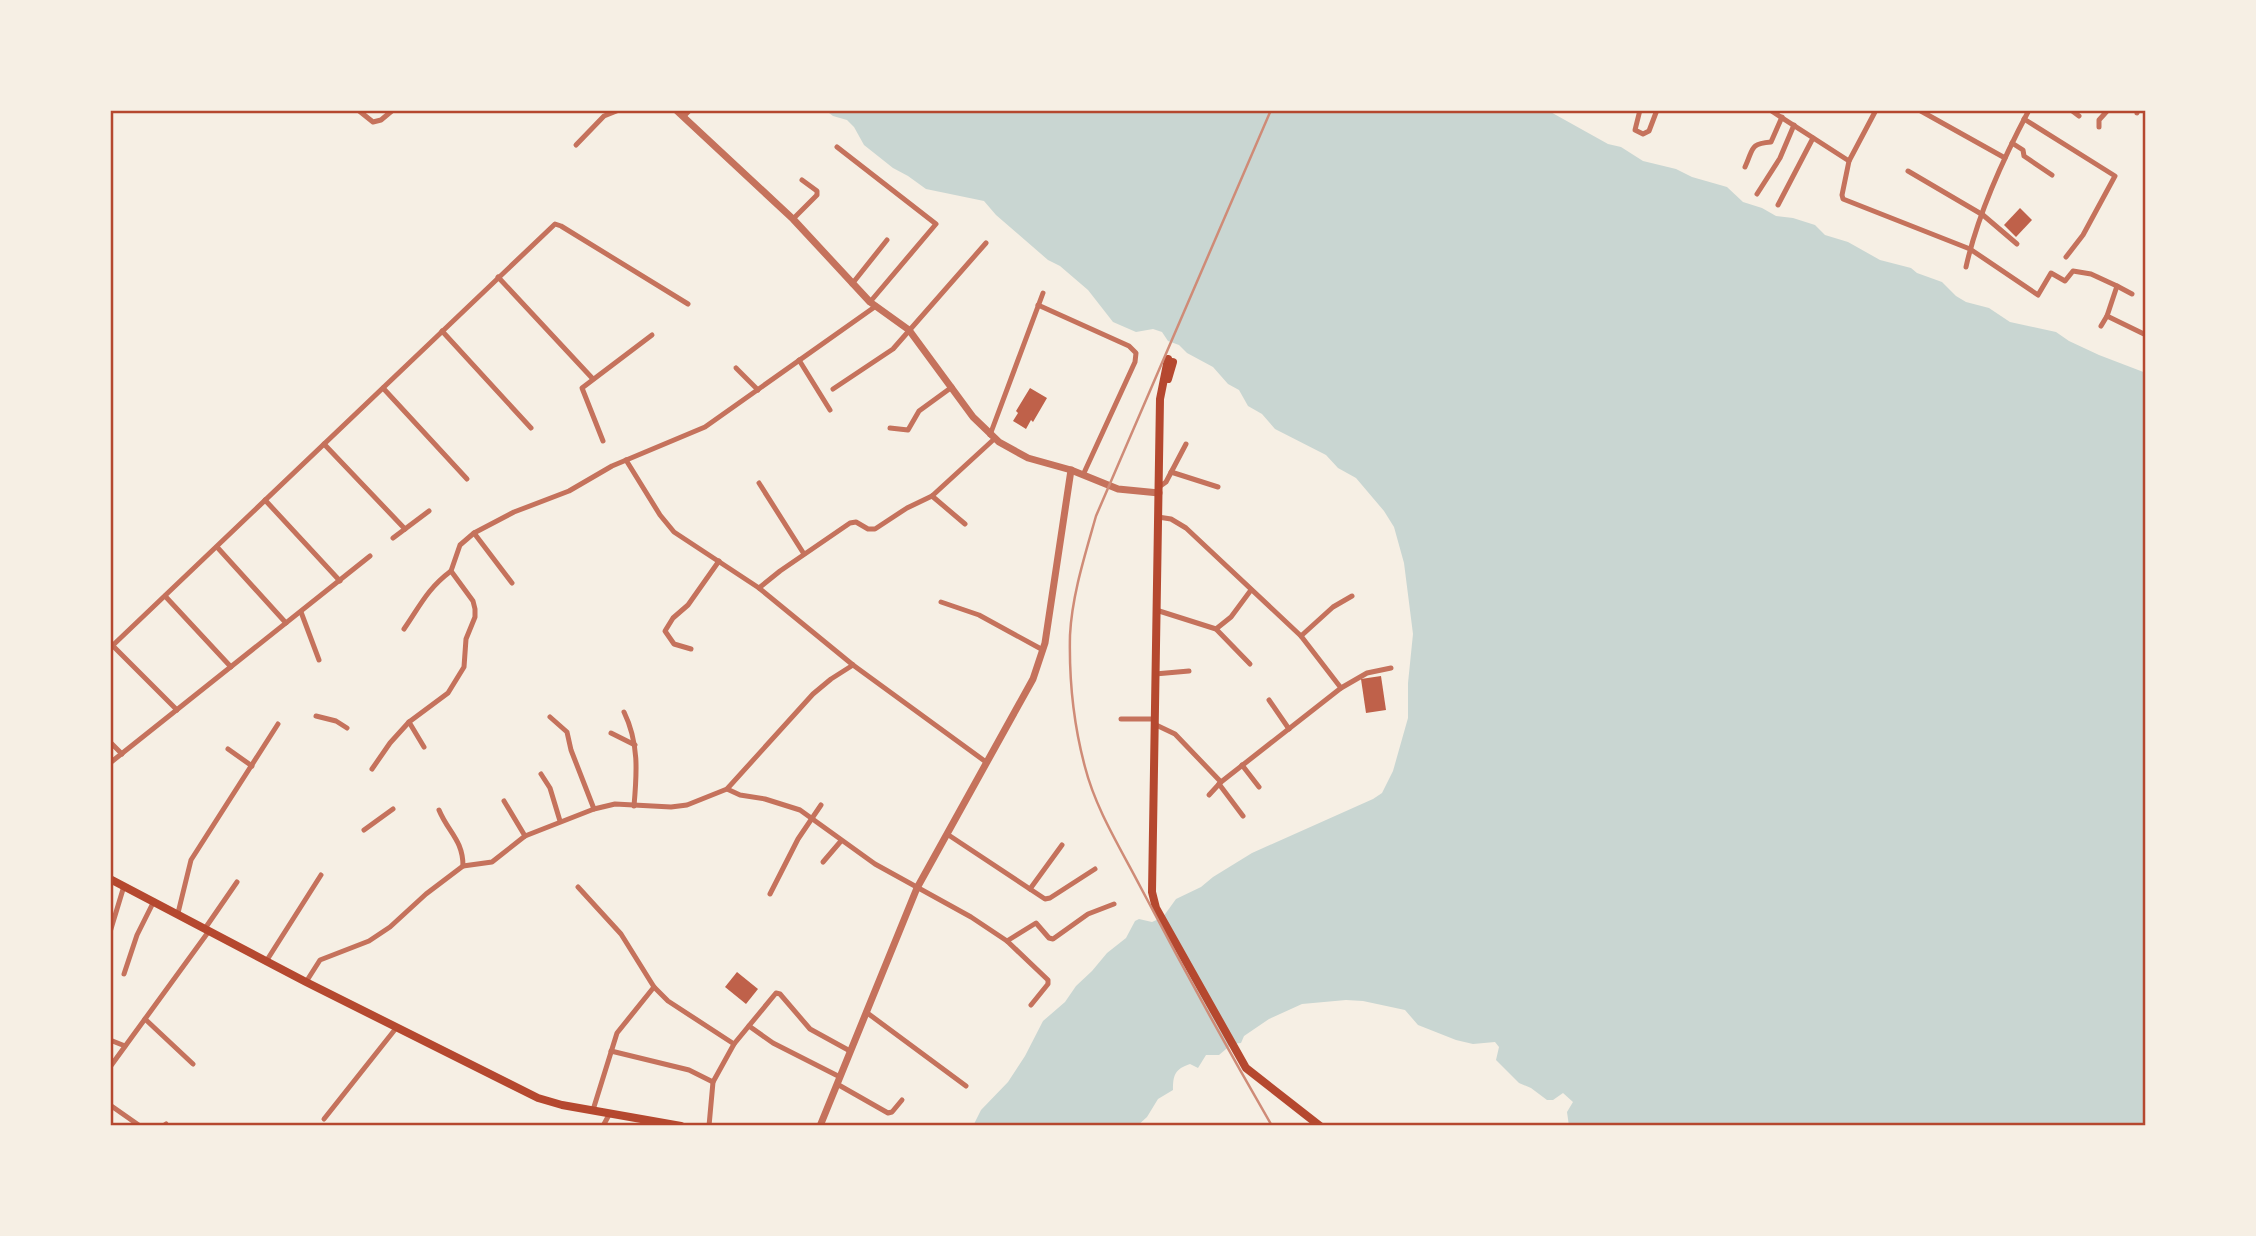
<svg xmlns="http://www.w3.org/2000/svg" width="2256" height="1236" font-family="'Fira Sans Condensed',sans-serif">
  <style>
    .water { fill: #c9d6d2 }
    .building { fill: #bf614a }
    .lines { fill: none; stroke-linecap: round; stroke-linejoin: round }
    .minor { stroke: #c5725c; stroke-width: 5 }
    .tertiary { stroke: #c5725c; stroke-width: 7 }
    .secondary { stroke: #b5482f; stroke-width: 8 }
    .rail { stroke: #cf8b77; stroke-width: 2.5 }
    .neatline { fill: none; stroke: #b5482f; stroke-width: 2.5 }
  </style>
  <rect width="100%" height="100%" fill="#f6efe4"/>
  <!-- water -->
  <path class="water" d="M825 110H1547L1608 144 1621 147 1643 161 1676 169 1692 177 1727 187 1743 202 1762 208 1776 216 1793 218 1815 225 1825 235 1848 242 1880 260 1911 268 1917 273 1942 282 1956 296 1966 302 1989 308 2010 322 2056 332 2069 341 2099 355 2146 373V1126H1569L1567 1112 1573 1102 1563 1093 1553 1100H1547L1531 1088 1519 1083 1496 1060 1499 1047 1495 1042 1473 1044 1456 1040 1418 1025 1405 1010 1363 1001 1346 1000 1302 1004 1269 1019 1244 1036 1241 1043 1232 1044 1219 1055H1206L1198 1068 1190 1064C1175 1069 1173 1075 1173 1090L1158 1099 1147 1117 1137 1126H973L981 1110 1008 1082 1025 1056 1043 1021 1065 1002 1076 986 1092 971 1107 953 1126 938 1135 921 1139 919 1152 922 1163 917 1176 899 1201 887 1213 877 1252 853 1373 799 1382 793 1393 771 1408 718V683L1413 634 1404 563 1394 527 1384 511 1356 478 1338 468 1326 455 1275 429 1262 414 1248 406 1239 390 1228 384 1213 367 1187 353 1179 345 1168 341 1162 332 1153 329 1136 332 1113 322 1088 290 1060 266 1048 260 996 215 984 201 926 189 908 176 893 168 864 145 854 127 847 120 833 116Z"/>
  <!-- building -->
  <g class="building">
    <polygon points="2020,208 2032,220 2016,237 2004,225"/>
    <polygon points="1030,388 1047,398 1033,422 1031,420 1026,429 1013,421 1018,413 1016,411"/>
    <polygon points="1381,676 1386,710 1366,713 1361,679"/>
    <polygon points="737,972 758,989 746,1004 725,987"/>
  </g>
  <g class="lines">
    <!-- minor -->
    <g class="minor">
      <polyline points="358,110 373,122 381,120 393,110"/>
      <polyline points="1640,110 1635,130 1643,134 1649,131 1657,110"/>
      <polyline points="1770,110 1849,161"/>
      <polyline points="1876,110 1849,161 1842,195 1843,199 1970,249 2038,295 2051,273 2065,281 2073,271 2091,274 2117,286 2107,316 2146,335"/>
      <polyline points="1919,110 2005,158"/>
      <polyline points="2071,110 2079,116"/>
      <polyline points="2137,113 2138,110"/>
      <polyline points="684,116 690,110"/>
      <polyline points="2024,119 2115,176 2083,235 2066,257"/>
      <polyline points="2099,127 2099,120 2108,110"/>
      <polyline points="2012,143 2023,150 2024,156 2052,175"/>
      <polyline points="576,145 604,116 619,110"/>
      <polyline points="837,147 936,224 870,302"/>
      <path d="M1745 167C1754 148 1749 144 1771 142L1782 117"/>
      <polyline points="1908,171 1983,215 2017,244"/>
      <polyline points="1757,194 1780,158 1794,125"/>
      <polyline points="1778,205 1813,138"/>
      <polyline points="793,219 817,195 817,191 802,180"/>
      <path d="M1966 267C1978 213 2003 159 2029 110"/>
      <polyline points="498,277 593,379"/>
      <polyline points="852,284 887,240"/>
      <polyline points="2117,286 2132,294"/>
      <polyline points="1038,305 1129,346 1136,353 1135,362 1083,475"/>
      <polyline points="2101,326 2107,316"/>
      <polyline points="442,331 531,428"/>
      <polyline points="799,360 830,410"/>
      <polyline points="736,368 758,390"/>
      <polyline points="383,388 467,479"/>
      <polyline points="833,389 893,349 986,243"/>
      <polyline points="890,428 908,430 919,411 952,387"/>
      <polyline points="990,435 1043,293"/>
      <polyline points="603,441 582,388 652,335"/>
      <polyline points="324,444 405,529"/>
      <polyline points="626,460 660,515 674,532 759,588 853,665 986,762"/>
      <polyline points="1171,472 1218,487"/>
      <polyline points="759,483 804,554"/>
      <polyline points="1159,487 1166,482 1186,444"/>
      <polyline points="932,496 965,524"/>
      <polyline points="265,500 340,581"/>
      <polyline points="1158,517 1171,519 1186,528 1301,636 1341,688"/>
      <polyline points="474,533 512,583"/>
      <polyline points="393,538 429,511"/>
      <polyline points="217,547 286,623"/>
      <polyline points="759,588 780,571 850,523 856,522 868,529 875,529 907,508 932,496 992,441"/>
      <polyline points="165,596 231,667"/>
      <polyline points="941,602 979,615 1043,650"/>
      <polyline points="1156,610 1216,629 1250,664"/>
      <polyline points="301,612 319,660"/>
      <path d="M404 629C420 606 427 589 451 571"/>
      <polyline points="1216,629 1231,617 1251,590"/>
      <polyline points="1301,636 1333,607 1352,596"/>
      <polyline points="113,646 177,710"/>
      <polyline points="110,648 555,224 561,226 688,304"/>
      <polyline points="691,649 674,644 665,631 673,618 688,605 719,561"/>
      <polyline points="1155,674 1189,671"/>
      <polyline points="1269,700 1289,729"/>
      <path d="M624 712C639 743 637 772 634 806"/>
      <polyline points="316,716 336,721 347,728"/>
      <polyline points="550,717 567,732 571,750 594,809"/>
      <polyline points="1121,719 1154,719"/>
      <polyline points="409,722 424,747"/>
      <polyline points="1154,724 1175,734 1221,782 1341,688 1367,673 1391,668"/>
      <polyline points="611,733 635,745"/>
      <polyline points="110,742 122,754"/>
      <polyline points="228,749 252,766"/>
      <polyline points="110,763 370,556"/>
      <polyline points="1242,765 1259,787"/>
      <polyline points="372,769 390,743 409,722 448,693 464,667 466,639 475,617 475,609 473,601 451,571 460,545 474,533 514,512 569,491 612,466 705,427 876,306"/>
      <polyline points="541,774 550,788 560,821"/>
      <polyline points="1219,784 1243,816"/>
      <polyline points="727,789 740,795 765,799 800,810 875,864 971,917 1007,941 1048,980 1048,984 1031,1005"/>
      <polyline points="1209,795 1221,782"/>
      <polyline points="504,801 525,836"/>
      <path d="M439 810C448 832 463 840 463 866"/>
      <polyline points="364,830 393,809"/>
      <polyline points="947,834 1045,899 1050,898 1095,869"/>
      <polyline points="823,862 841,841"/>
      <polyline points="578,887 621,934 654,987 668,1001 734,1044"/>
      <polyline points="1030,889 1062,845"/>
      <polyline points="770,894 798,839 821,805"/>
      <polyline points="178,913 191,860 278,724"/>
      <polyline points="206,927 237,882"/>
      <polyline points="110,932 124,886"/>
      <polyline points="1007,941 1036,923 1049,938 1053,939 1088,914 1114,904"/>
      <polyline points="267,960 321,875"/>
      <polyline points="124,974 137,935 154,901"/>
      <polyline points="306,982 320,960 369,941 390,927 426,894 463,866 492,862 525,836 594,809 615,804 671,807 687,805 727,789 813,694 831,679 853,665"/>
      <polyline points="866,1012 966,1086"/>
      <polyline points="145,1019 193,1064"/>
      <polyline points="749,1026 773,1043 840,1077"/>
      <polyline points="110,1040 125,1046"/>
      <polyline points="611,1051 689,1070 713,1082 709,1126"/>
      <polyline points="110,1067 209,931"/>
      <polyline points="713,1082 734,1044 776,993 780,994 810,1029 850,1051"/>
      <polyline points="837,1084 888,1113 892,1112 902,1100"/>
      <polyline points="110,1105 140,1126"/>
      <polyline points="593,1110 617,1033 654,987"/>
      <polyline points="324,1119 397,1027"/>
      <polyline points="163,1126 166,1124"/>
      <polyline points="603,1126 610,1113"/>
    </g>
    <!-- tertiary -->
    <g class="tertiary">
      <polyline points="676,110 793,219 870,302 909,330 973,417 999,442 1028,458 1071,470 1118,489 1159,493"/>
      <polyline points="820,1126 917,888 1033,679 1045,643 1071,470"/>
    </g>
    <!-- secondary -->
    <g class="secondary">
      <polyline points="1168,359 1160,399 1152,892 1156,908 1246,1068 1320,1126"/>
      <polyline points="1168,379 1173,362"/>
      <polyline points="110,879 306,982 538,1098 562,1105 681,1126"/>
    </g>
    <!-- rail -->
    <path class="rail" d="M1271 110 1096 516C1085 555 1072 595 1070 635 1069 678 1074 726 1085 767 1096 810 1121 849 1141 888 1183 968 1227 1048 1272 1126"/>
  </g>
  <!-- border -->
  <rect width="2256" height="1236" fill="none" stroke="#f6efe4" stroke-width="224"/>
  <rect x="112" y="112" width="2032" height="1012" class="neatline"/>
</svg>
